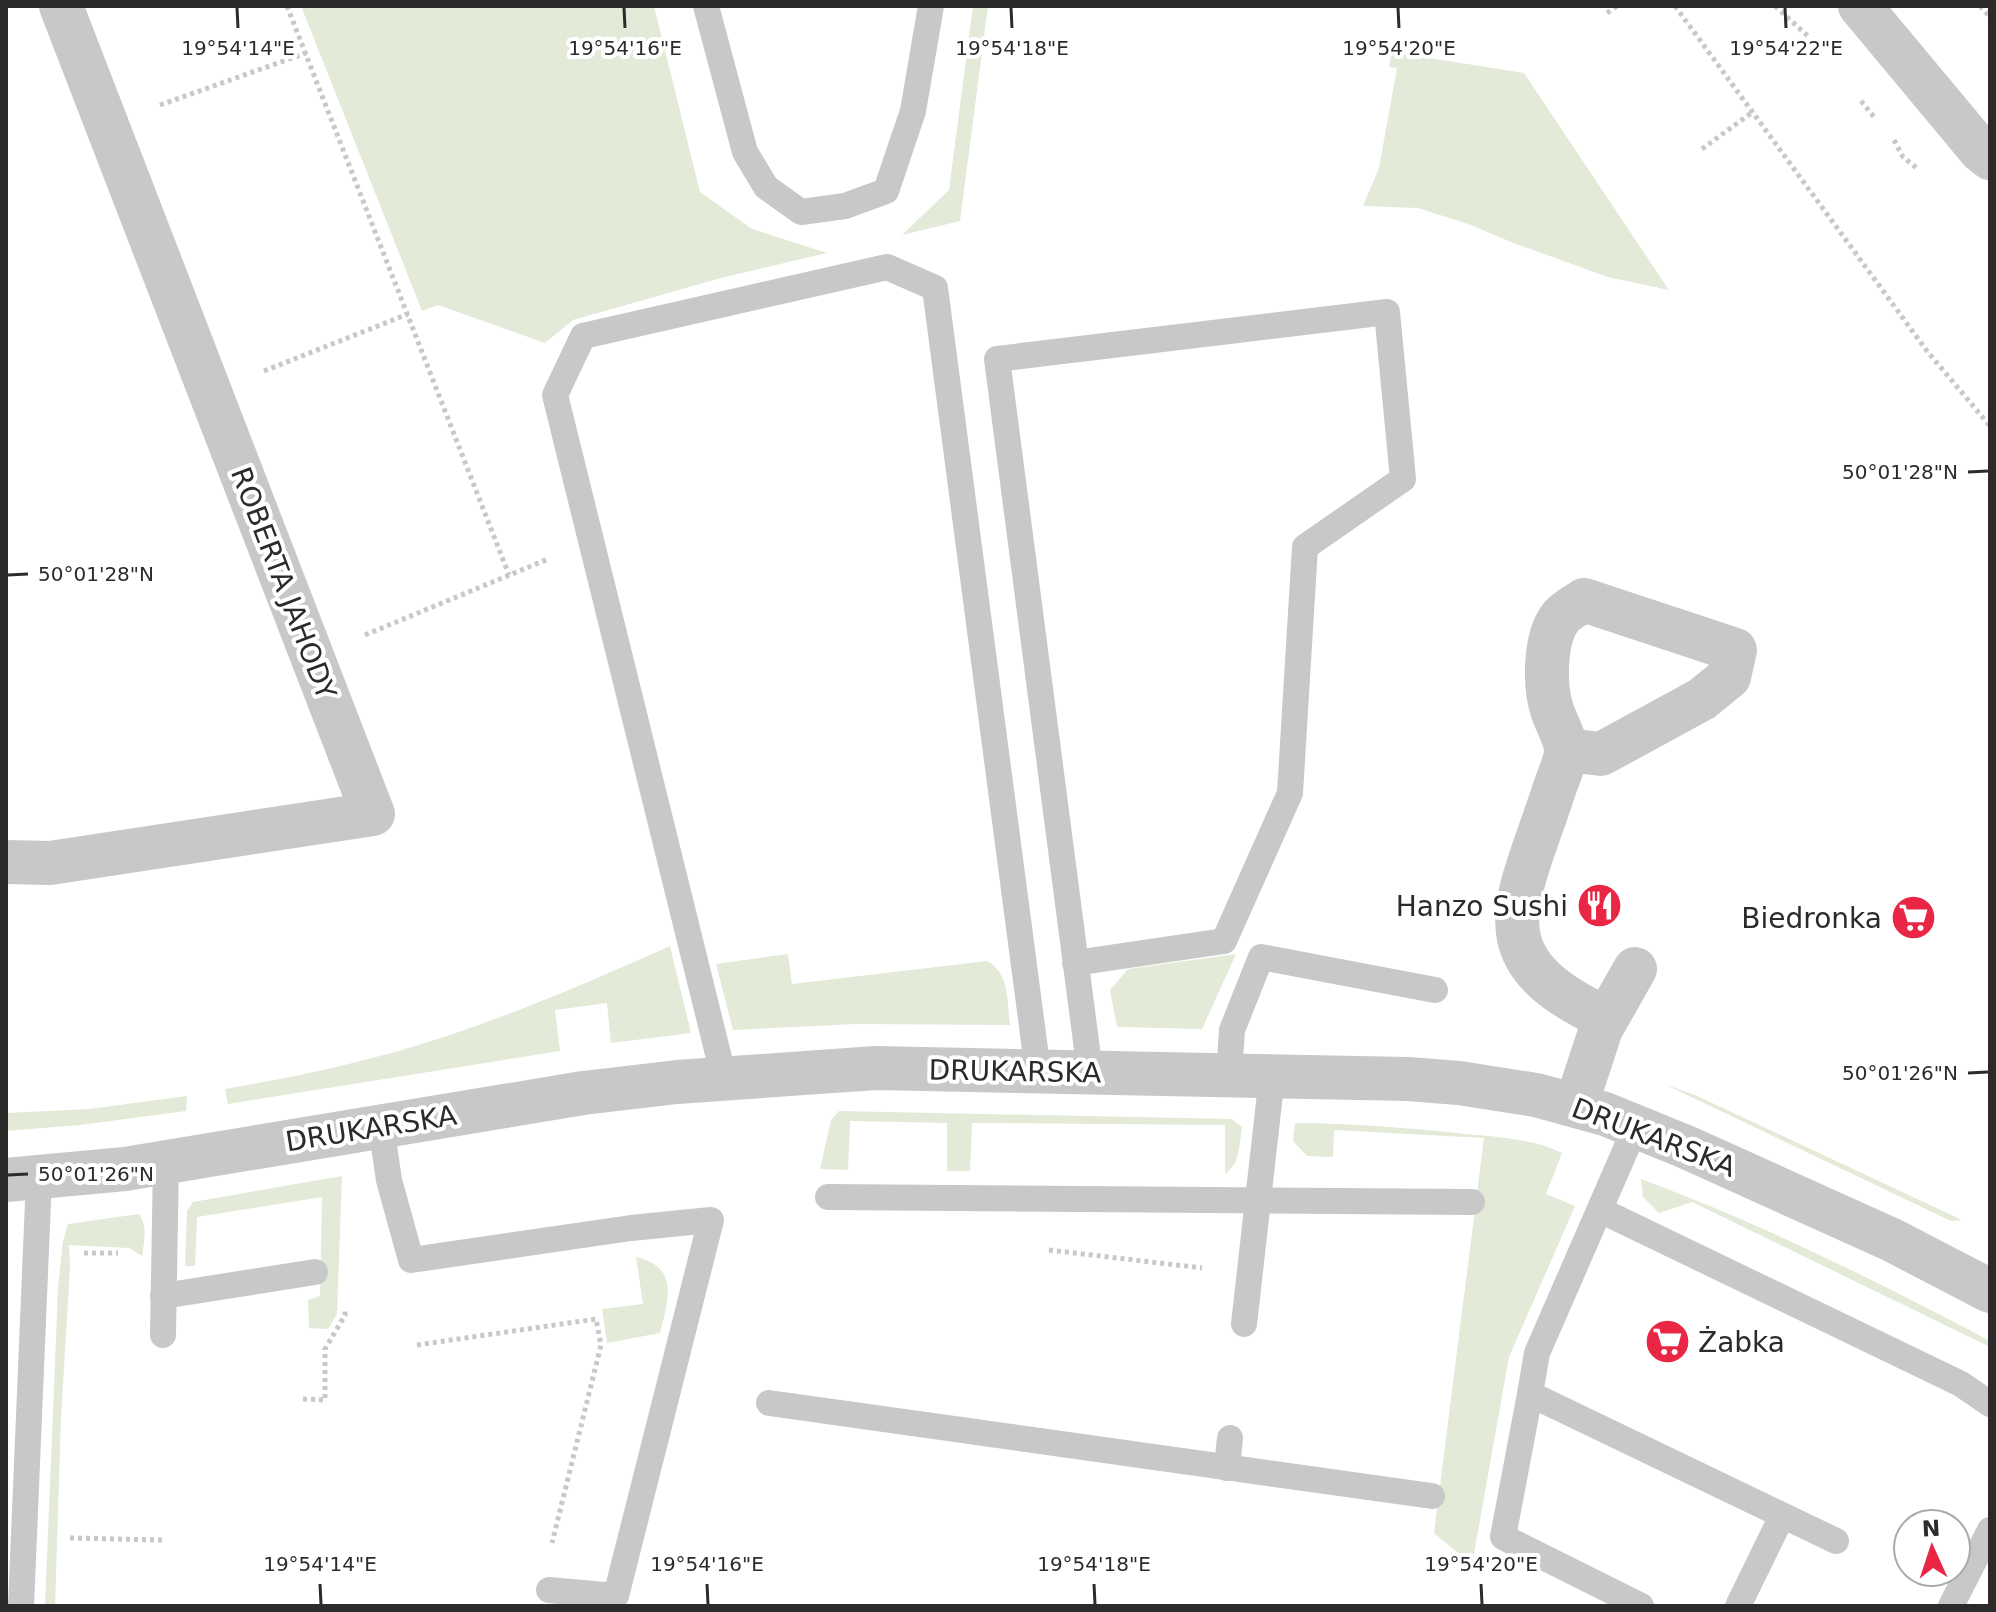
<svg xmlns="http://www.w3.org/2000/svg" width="1996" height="1612" font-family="'DejaVu Sans',sans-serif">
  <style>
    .green { fill: #e3ead8 }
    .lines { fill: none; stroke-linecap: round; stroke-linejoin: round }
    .path { stroke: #c8c8c8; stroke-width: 5; stroke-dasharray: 4 4; stroke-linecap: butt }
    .lane { stroke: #c8c8c8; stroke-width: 26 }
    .street { stroke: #c8c8c8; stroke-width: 44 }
    .ticks { fill: none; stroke: #2b2b2b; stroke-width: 3 }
    .labels { text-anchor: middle; stroke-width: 8; stroke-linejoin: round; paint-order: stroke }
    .street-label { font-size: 28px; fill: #2b2b2b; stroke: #fff }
    .poi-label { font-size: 28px; fill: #2b2b2b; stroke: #fff; text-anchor: end }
    .ticks-label { font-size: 20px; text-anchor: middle; fill: #2b2b2b; stroke: #fff; stroke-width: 8; stroke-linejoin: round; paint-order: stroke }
  </style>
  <rect width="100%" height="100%" fill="#fff"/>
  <!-- green -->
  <g class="green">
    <polygon points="301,6 654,6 700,192 752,229 827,253 721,278 573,320 545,343 438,305 422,311"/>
    <polygon points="973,6 988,6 960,221 902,235 949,190"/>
    <polygon points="1392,52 1524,73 1669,290 1608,277 1511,242 1471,225 1418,208 1363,206 1379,168 1397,68 1389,67"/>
    <path d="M670 946 691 1033 611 1043 607 1003 555 1010 560 1051 228 1104 225 1089C301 1076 376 1060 450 1035 525 1010 598 978 670 946Z"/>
    <path d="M788 954 792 984 987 961C1010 973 1007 1002 1010 1025L856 1024 733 1030 716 964Z"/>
    <polygon points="1236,954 1202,1029 1117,1027 1110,990 1128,969"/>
    <polygon points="1664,1084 1695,1095 1962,1220 1951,1221"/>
    <polygon points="187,1096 186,1111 80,1125 6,1131 6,1113 89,1109"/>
    <path d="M839 1111 1232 1119 1242 1127C1239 1144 1241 1163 1225 1174V1125L972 1123 970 1171H947V1123L850 1121 848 1170 820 1169 831 1120Z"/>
    <path d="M1295 1123C1353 1123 1409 1128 1466 1134 1498 1137 1534 1139 1562 1153L1546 1194 1575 1206 1509 1357 1472 1565 1434 1533 1484 1138 1334 1130 1333 1157 1307 1156 1293 1141Z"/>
    <polygon points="342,1176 337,1314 328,1329 309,1328 308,1300 320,1296 322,1197 197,1217 195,1266 185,1266 187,1211 193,1202"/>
    <path d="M1641 1179C1762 1224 1877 1281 1990 1341V1347L1692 1202 1659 1213 1643 1197Z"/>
    <path d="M139 1214C148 1226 144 1242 142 1256L129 1248 69 1245 70 1268 61 1417 55 1606H45L58 1288 63 1241 68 1224Z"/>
    <path d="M636 1257C680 1267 668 1301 660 1333L607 1343 602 1309 643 1304Z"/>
  </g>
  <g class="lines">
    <!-- path -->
    <g class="path">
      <polyline points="287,6 509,575"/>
      <polyline points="1675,6 1927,351 1990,426"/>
      <polyline points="1775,6 1810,38"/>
      <polyline points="1980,6 1990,17"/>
      <polyline points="1607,13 1617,6"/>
      <polyline points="1861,101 1875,118"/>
      <polyline points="160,105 306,53"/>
      <polyline points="1894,140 1903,157 1918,169"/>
      <polyline points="1702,149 1754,111"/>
      <polyline points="264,371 408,314"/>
      <polyline points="365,635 548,559"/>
      <polyline points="1049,1250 1202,1268"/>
      <polyline points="84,1253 118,1253"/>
      <polyline points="417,1345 596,1319 601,1345 552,1543"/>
      <polyline points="303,1399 325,1400 325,1349 345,1315 345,1308"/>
      <polyline points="70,1538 162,1540"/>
    </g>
    <!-- lane -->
    <g class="lane">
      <polyline points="706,6 745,152 766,187 801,212 845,206 886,191 913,111 931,6"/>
      <polyline points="1075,963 1224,941 1290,793 1305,547 1403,479 1387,312 997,359 1090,1072"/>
      <polyline points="1229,1076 1232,1030 1261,957 1435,990"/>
      <polyline points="724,1078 555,395 583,336 887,267 935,288 1038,1072"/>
      <polyline points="381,1126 389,1180 411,1260 631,1228 711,1220 616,1596 549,1590"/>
      <polyline points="1636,1126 1537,1353 1530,1394 1836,1541"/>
      <polyline points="828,1197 1472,1202"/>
      <polyline points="1600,1210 1961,1384 1990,1404"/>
      <polyline points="163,1296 315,1272"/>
      <polyline points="1244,1324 1272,1076"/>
      <polyline points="163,1335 166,1161"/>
      <polyline points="1530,1394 1503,1537 1641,1606"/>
      <polyline points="769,1403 1432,1496"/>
      <polyline points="1227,1468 1230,1438"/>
      <polyline points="21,1606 39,1178"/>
      <polyline points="1738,1606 1782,1516"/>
      <polyline points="1951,1606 1990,1530"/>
    </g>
    <!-- street -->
    <g class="street">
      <polyline points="1860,6 1980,150 1990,158"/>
      <path d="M1567 750 1601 754 1702 699 1729 677 1735 650 1584 600C1577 605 1565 611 1560 618 1544 640 1544 688 1553 713 1557 724 1567 741 1566 753 1564 766 1557 780 1553 793 1517 903 1476 959 1606 1018"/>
      <polyline points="6,862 50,863 373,814 61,6"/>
      <polyline points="1576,1105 1601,1029 1635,969"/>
      <polyline points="6,1180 125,1169 583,1093 677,1082 876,1068 1408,1079 1459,1083 1536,1095 1605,1114 1686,1147 1892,1240 1990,1291"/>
    </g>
  </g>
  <!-- ticks -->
  <path class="ticks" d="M237 8 238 28M624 8 625 28M1011 8 1012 28M1398 8 1399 28M1785 8 1786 28M1968 472 1988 471M8 575 28 574M1968 1073 1988 1072M8 1175 28 1174M320 1584 321 1604M707 1584 708 1604M1094 1584 1095 1604M1481 1584 1482 1604"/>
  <!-- icons -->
  <defs>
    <symbol id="restaurant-disc" viewBox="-11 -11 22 22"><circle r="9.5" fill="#ea2645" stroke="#fff"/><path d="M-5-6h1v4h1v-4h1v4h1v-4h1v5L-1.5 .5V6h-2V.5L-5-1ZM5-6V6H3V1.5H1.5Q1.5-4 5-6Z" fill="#fff"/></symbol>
    <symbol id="supermarket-disc" viewBox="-11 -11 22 22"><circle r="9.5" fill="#ea2645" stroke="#fff"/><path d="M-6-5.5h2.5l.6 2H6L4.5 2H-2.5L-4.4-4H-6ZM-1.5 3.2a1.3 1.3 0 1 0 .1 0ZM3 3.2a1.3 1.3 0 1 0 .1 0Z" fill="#fff"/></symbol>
  </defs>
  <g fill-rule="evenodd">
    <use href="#restaurant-disc" x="1574" y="880" width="51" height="51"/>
    <use href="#supermarket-disc" x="1888" y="892" width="51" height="51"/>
    <use href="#supermarket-disc" x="1642" y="1316" width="51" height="51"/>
  </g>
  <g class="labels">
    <!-- street labels -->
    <g class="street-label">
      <text transform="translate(284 583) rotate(69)" y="10">ROBERTA JAHODY</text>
      <text transform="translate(1015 1071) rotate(1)" y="10">DRUKARSKA</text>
      <text transform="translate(371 1128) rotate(-9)" y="10">DRUKARSKA</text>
      <text transform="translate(1654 1137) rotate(21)" y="10">DRUKARSKA</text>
    </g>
    <!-- poi labels -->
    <g class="poi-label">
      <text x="1568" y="916">Hanzo Sushi</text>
      <text x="1882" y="928">Biedronka</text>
      <text x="1698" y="1352" text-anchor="start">Żabka</text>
    </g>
  </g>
  <g class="ticks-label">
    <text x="238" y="55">19°54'14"E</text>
    <text x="625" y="55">19°54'16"E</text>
    <text x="1012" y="55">19°54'18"E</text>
    <text x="1399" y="55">19°54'20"E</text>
    <text x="1786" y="55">19°54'22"E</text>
    <text x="1900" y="479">50°01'28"N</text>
    <text x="96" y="581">50°01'28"N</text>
    <text x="1900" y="1080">50°01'26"N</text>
    <text x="96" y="1181">50°01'26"N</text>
    <text x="320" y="1571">19°54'14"E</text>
    <text x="707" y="1571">19°54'16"E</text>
    <text x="1094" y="1571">19°54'18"E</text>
    <text x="1481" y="1571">19°54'20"E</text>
  </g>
  <!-- border -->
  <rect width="1996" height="1612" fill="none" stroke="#2b2b2b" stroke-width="16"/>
  <!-- north arrow -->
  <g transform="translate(1932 1548) rotate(357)"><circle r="38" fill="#ffffff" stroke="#aaaaaa" stroke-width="2"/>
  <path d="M0-6L14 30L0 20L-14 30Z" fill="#ea2645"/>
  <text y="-12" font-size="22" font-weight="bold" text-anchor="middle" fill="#2b2b2b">N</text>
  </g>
</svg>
